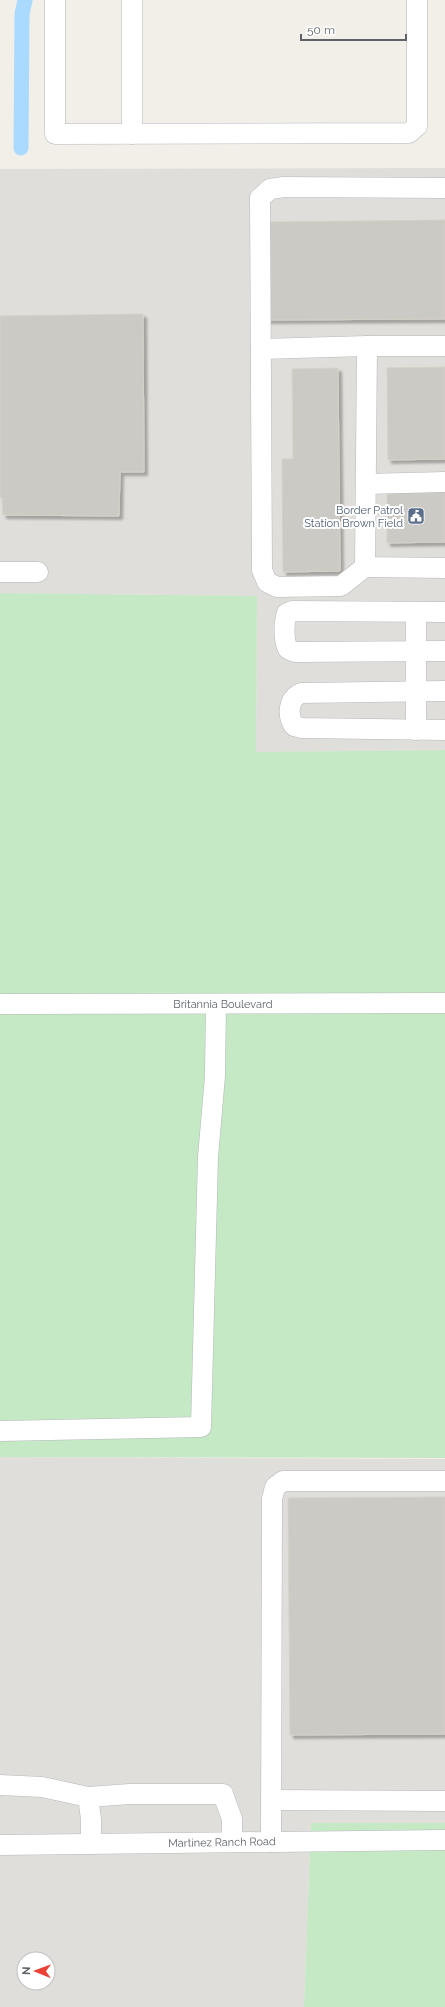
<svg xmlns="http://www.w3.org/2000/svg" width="445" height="2007" font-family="Raleway,sans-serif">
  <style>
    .industrial { fill: #e0deda; fill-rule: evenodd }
    .green { fill: #c5e8c5 }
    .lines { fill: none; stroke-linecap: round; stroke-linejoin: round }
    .canal { stroke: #aadaff; stroke-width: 15 }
    .building { fill: #cccac5; stroke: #d6d1c6; filter: url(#shadow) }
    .minor-casing { stroke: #b5b8bc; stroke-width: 21 }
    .minor { stroke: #fff; stroke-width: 20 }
    .labels { text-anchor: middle; stroke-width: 4; stroke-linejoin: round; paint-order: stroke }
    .service-label { font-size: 11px; fill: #4e5e75; stroke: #fff; text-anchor: end }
    .street-label { font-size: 11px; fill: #5f6368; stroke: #fff }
  </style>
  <defs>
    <filter id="shadow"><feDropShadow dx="3.5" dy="3.5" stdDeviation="1" flood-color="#0004"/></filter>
  </defs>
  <rect width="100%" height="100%" fill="#f1efe8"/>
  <!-- industrial -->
  <g class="industrial">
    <polygon points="445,168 445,750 256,752 257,596 0,593 0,169"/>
    <path d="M0 1457 445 1459V1823H311L304 2007H0ZM24 1959H48V1983H24Z"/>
  </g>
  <!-- green -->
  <g class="green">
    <polygon points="0,593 257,596 256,752 445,750 445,1458 0,1457"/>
    <polygon points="311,1823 445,1823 445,2007 304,2007"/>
  </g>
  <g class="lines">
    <!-- canal -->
    <polyline class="canal" points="21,148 22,14 25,0"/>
  </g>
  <!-- building -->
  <g class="building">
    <polygon points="445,220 445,319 263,320 262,222"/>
    <polygon points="143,314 144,472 120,472 119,516 3,515 2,497 0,497 0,316"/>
    <polygon points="445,367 445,459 388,460 387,368"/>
    <polygon points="338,368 340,571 283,572 282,459 293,459 292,369"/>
    <polygon points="445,490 445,542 387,543 387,491"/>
    <polygon points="445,1497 445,1734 290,1735 288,1498"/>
  </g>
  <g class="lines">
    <defs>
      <g id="minor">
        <polyline points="55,0 55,134 409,133 417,126 417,0"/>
        <polyline points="132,0 132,134"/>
        <polyline points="445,346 367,346 365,567 445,568"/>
        <polyline points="261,349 367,346"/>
        <polyline points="366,484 445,482"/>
        <polyline points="365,567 341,586 277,587 267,582 262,570 260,198 270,189 284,187 445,188"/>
        <polyline points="0,572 38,572"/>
        <polyline points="416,612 416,730"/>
        <path d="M445 612 292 611 287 613C284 622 283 640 288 649L295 652 445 651"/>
        <path d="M445 691 301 693C288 699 287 715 294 726L302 728 445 730"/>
        <polyline points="0,1004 445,1003"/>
        <polyline points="0,1431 201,1427 208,1157 215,1076 216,1004"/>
        <polyline points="0,1785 42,1787 88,1797 91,1819 91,1844"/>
        <polyline points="88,1797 130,1794 223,1794 232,1819 232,1842"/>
        <polyline points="271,1800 445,1801"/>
        <polyline points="271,1842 272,1499 275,1487 283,1481 445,1481"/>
        <polyline points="0,1845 445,1840"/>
      </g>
    </defs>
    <!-- minor casing -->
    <use href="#minor" class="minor-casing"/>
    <!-- minor -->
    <use href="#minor" class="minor"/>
  </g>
  <!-- icons -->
  <defs>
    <symbol id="civic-square" viewBox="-11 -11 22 22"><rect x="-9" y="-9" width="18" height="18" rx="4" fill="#5c6f8a" stroke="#fff"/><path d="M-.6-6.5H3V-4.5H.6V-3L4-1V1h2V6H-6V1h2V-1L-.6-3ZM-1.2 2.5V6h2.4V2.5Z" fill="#fff"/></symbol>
  </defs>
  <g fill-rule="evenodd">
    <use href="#civic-square" x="406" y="506" width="20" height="20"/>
  </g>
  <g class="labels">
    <!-- service labels -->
    <g class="service-label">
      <text x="403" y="514">Border Patrol<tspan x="403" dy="13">Station Brown Field</tspan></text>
    </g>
    <!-- street labels -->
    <g class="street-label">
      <text x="223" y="1008">Britannia Boulevard</text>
      <text transform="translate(222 1842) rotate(-1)" y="4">Martinez Ranch Road</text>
    </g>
  </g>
  <!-- north arrow -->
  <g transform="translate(36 1971) rotate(271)"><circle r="19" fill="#ffffff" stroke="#bfc1c3"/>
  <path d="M0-3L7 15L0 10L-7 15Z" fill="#ea4335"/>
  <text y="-6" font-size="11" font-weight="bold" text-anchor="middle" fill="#5f6368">N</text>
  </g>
  <!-- scale -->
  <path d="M301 34v6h105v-6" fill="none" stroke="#5f6368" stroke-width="2"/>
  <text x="307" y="34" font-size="12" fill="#5f6368" stroke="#ffffff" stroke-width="3" paint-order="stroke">50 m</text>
</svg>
